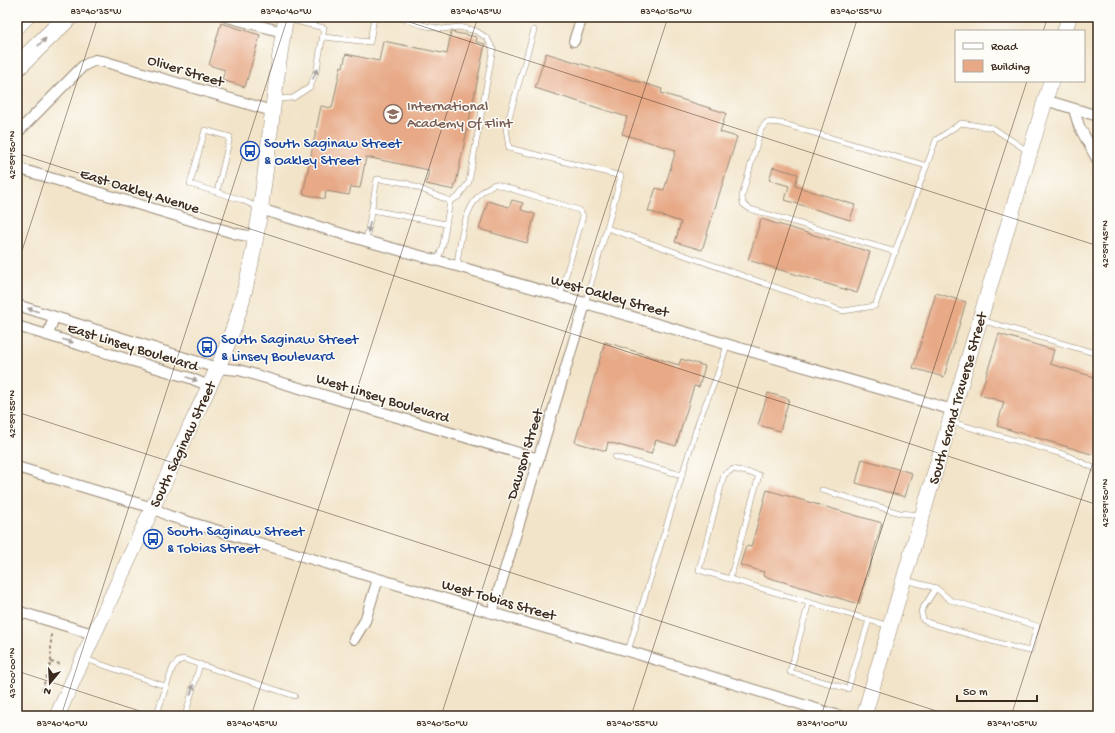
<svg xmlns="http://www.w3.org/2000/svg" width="1115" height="733" font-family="'Gochi Hand',sans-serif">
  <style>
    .building { fill: #e7a986 }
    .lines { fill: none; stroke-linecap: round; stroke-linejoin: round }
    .lane-casing { stroke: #968774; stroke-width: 6 }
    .street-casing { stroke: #968774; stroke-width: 12 }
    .secondary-casing { stroke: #968774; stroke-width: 16 }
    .highway-casing { stroke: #968774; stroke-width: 20 }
    .path { stroke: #968774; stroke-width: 2; stroke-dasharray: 3 3; stroke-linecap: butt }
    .lane { stroke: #fff; stroke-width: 5 }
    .street { stroke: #fff; stroke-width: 10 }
    .secondary { stroke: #fff; stroke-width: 15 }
    .highway { stroke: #fff; stroke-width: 19 }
    .oneway { fill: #a79f9a }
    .ticks { fill: none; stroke: #3b2a1e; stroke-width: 1; stroke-opacity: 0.45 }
    .labels { text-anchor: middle; stroke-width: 3; stroke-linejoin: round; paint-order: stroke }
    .street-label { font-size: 15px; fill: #3b2a1e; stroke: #fdfcf7 }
    .education-label { font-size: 15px; fill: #785e54; stroke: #fdfcf7; text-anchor: start }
    .transit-label { font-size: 15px; fill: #164399; stroke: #fdfcf7; text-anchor: start }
    .neatline { fill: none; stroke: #3b2a1e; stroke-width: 1.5 }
    .ticks-label { font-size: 10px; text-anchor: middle; fill: #3b2a1e }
  </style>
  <rect width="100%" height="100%" fill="#fdfcf7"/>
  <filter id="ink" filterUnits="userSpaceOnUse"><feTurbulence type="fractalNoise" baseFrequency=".025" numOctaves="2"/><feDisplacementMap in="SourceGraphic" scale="8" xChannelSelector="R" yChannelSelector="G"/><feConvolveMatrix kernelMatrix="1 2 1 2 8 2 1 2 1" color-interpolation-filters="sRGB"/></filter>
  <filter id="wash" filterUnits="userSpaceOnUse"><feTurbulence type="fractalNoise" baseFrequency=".012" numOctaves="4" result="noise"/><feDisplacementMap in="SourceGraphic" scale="16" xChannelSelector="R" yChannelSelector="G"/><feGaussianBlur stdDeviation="0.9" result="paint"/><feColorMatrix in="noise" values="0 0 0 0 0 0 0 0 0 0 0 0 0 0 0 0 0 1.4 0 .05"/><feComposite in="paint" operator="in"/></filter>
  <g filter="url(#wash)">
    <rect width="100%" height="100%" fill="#f2e4c9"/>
    <g id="blocks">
      <!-- building -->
      <g class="building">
        <polygon points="221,23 260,35 245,87 222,80 225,70 209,65"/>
        <polygon points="451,32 477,37 476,42 485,44 456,183 455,183 454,190 426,184 429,170 366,157 360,188 351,187 349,195 326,191 325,199 303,194 321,106 332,108 341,66 343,67 346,54 379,61 383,41 447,54"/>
        <polygon points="546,53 662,89 661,93 726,113 720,132 737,137 702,250 675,242 681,222 648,211 656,188 664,190 676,150 622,134 627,117 535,88"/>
        <polygon points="773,167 798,174 795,186 855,205 850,220 785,200 789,186 769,180"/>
        <polygon points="512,200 523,203 521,210 535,214 527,243 479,229 488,201 509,207"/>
        <polygon points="761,219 870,252 857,293 748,260"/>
        <polygon points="936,293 966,302 944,377 913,368"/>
        <polygon points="999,334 1054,350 1050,364 1098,378 1098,456 997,426 1004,402 980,395"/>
        <polygon points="605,342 679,365 681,359 705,366 699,387 694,386 676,446 656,440 651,454 608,442 606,451 575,442"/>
        <polygon points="768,393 789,399 780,431 758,425"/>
        <polygon points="862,459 912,473 905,497 856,483"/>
        <polygon points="767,490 882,523 859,604 763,576 764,572 740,565 746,546 751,547"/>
      </g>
    </g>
  </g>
  <g filter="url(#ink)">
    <use href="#blocks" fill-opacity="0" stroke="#968774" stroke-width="1"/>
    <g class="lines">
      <defs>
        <g id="lane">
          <polyline points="534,30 506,128 509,148 621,176 607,228"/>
          <polyline points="323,37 370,42 374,17"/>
          <polyline points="276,99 293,98 310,87 317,69 324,28 287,19"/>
          <polyline points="217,192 230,137 205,130 190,184 242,200 259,208"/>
          <polyline points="372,210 446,224"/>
          <polyline points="366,241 377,179 406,183 450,201 458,197 469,182 493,49 487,38 476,31 459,27 442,29 422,25 397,17"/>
          <polyline points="896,252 750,209 743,204 742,196 761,129 767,122 780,123 927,166"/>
          <polyline points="438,260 443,244 450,201"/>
          <path d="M457 266C460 238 465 196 495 184L579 210 583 216 560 296"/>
          <polyline points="585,304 607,228 843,311 875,306 936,140 961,123 993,128 1029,152"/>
          <polyline points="981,320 1098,354"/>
          <polyline points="951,422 1066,455 1098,470"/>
          <polyline points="615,457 682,475"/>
          <polyline points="822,490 900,513 921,515"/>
          <polyline points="730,579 759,475 733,469 724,475 699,570 889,626"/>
          <polyline points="905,580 936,588 950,600 1037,626 1030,651 1016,648 929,623 923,620 921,611 936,588"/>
          <polyline points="809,602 790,672 848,689 869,620"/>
          <polyline points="628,651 699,420 717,376 727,345"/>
          <polyline points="85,659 165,686"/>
          <polyline points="156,716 173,667 179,661 183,659 295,696"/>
          <polyline points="185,716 200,664"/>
        </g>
        <g id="street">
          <polyline points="227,17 283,32"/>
          <polyline points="574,41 582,17"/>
          <polyline points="1045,100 1098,116"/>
          <polyline points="1074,109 1079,126 1098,161"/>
          <polyline points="17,133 83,66 95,60 106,62 272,111"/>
          <polyline points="17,168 237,234 255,237"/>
          <polyline points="260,209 366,241 457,266 953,410"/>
          <polyline points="17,305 217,368 239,370 539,459"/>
          <polyline points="17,326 190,378 209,386"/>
          <polyline points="48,335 54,317"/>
          <polyline points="17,467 153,508 169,516 492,613 628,651 839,716"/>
          <polyline points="17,611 93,634"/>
          <polyline points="492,613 585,304"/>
          <polyline points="354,639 365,621 378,579"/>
        </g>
        <g id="secondary">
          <polyline points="1065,31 1069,17"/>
          <path d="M57 716C98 624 141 533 183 442 205 394 230 348 243 297 267 206 269 109 286 17"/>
          <polyline points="864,716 953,410 1051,81"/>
        </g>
        <g id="highway">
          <polyline points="17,24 24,17"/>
          <polyline points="17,67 68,17"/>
        </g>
      </defs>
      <!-- lane casing -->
      <use href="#lane" class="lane-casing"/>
      <!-- street casing -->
      <use href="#street" class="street-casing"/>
      <!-- secondary casing -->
      <use href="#secondary" class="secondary-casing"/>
      <!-- highway casing -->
      <use href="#highway" class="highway-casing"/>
      <!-- path -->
      <g class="path">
        <polyline points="51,662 60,664"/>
        <polyline points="42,690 51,662 51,634"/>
      </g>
      <!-- lane -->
      <use href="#lane" class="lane"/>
      <!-- street -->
      <use href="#street" class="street"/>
      <!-- secondary -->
      <use href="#secondary" class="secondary"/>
      <!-- highway -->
      <use href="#highway" class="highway"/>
    </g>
    <!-- one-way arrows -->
    <defs><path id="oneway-solid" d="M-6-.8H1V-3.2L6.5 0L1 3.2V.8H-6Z"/></defs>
    <g class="oneway">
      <use href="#oneway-solid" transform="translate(42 42) rotate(-44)"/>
      <use href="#oneway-solid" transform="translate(315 74) rotate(-68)"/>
      <use href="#oneway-solid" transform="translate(369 227) rotate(101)"/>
      <use href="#oneway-solid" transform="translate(33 310) rotate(-163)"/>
      <use href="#oneway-solid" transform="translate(68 341) rotate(17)"/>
      <use href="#oneway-solid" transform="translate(192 379) rotate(20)"/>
      <use href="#oneway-solid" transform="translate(192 690) rotate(-73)"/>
    </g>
  </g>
  <!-- ticks -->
  <path class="ticks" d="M394 17 1098 246M1043 31 1048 17M17 153 1098 505M17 266 98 17M17 412 952 716M17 671 155 716M61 716 288 17M251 716 478 17M441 716 668 17M631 716 858 17M821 716 1027 81M1011 716 1098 447"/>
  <!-- icons -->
  <defs>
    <symbol id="school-ring" viewBox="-11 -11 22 22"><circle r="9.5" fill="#fdfcf7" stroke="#8d6e63" stroke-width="1.5"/><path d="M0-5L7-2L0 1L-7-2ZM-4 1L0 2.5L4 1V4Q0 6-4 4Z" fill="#8d6e63"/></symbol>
    <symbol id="bus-ring" viewBox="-11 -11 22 22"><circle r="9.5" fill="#fdfcf7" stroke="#1a4fb4" stroke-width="1.5"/><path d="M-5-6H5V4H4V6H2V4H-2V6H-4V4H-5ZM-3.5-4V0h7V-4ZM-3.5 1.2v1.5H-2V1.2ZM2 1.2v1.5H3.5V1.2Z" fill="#1a4fb4"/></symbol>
  </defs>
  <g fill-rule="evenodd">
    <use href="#school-ring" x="382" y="103" width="22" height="22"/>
    <use href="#bus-ring" x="239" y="140" width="22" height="22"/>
    <use href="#bus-ring" x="196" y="336" width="22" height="22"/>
    <use href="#bus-ring" x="142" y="528" width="22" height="22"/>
  </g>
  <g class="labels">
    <!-- street labels -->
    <g class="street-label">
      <text transform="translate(186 70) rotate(17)" y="5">Oliver Street</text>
      <text transform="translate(140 190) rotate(17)" y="5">East Oakley Avenue</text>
      <text transform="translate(610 295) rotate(16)" y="5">West Oakley Street</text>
      <text transform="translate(133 346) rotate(17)" y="5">East Linsey Boulevard</text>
      <text transform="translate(383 397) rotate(17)" y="5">West Linsey Boulevard</text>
      <text transform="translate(957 398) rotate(-74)" y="5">South Grand Traverse Street</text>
      <text transform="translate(182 444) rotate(-65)" y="5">South Saginaw Street</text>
      <text transform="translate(524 454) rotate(-73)" y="5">Dawson Street</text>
      <text transform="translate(499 599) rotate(16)" y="5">West Tobias Street</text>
    </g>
    <!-- education labels -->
    <g class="education-label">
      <text x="407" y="110">International<tspan x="407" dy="17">Academy Of Flint</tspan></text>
    </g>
    <!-- transit labels -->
    <g class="transit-label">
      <text x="264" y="147">South Saginaw Street<tspan x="264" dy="17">&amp; Oakley Street</tspan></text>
      <text x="221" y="343">South Saginaw Street<tspan x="221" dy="17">&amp; Linsey Boulevard</tspan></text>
      <text x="167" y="535">South Saginaw Street<tspan x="167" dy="17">&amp; Tobias Street</tspan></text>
    </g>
  </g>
  <!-- margin -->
  <rect width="1115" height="733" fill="none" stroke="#fdfcf7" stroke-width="44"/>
  <!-- legend -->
  <rect x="955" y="30" width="130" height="52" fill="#fdfcf7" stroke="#afa8a0"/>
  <rect x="963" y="43" width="20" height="6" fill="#ffffff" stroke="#afa8a0"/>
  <text x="991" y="50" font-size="12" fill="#3b2a1e">Road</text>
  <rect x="963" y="60" width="20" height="12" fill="#e7a986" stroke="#afa8a0"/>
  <text x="991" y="70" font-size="12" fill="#3b2a1e">Building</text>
  <!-- north arrow -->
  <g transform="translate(50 683) rotate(198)" stroke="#fdfcf7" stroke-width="3" paint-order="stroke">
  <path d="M0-3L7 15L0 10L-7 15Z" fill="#3b2a1e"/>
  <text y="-6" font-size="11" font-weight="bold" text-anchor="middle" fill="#3b2a1e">N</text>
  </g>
  <!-- scale -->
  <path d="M957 695v6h80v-6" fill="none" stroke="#3b2a1e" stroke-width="2"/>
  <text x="963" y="695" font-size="12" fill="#3b2a1e" stroke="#fdfcf7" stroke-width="3" paint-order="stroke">50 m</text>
  <rect x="22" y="22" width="1071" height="689" class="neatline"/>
  <g class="ticks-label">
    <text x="96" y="14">83°40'35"W</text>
    <text x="286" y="14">83°40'40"W</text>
    <text x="476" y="14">83°40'45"W</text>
    <text x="666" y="14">83°40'50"W</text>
    <text x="856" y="14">83°40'55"W</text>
    <text transform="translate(11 155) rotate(-90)" y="4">42°59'50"N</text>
    <text transform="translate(1104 244) rotate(-90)" y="4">42°59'45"N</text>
    <text transform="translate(11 414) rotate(-90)" y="4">42°59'55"N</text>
    <text transform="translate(1104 503) rotate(-90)" y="4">42°59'50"N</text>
    <text transform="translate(11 673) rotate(-90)" y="4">43°00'00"N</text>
    <text x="62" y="726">83°40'40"W</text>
    <text x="252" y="726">83°40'45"W</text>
    <text x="442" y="726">83°40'50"W</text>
    <text x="632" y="726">83°40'55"W</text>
    <text x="822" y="726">83°41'00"W</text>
    <text x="1012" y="726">83°41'05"W</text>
  </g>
</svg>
